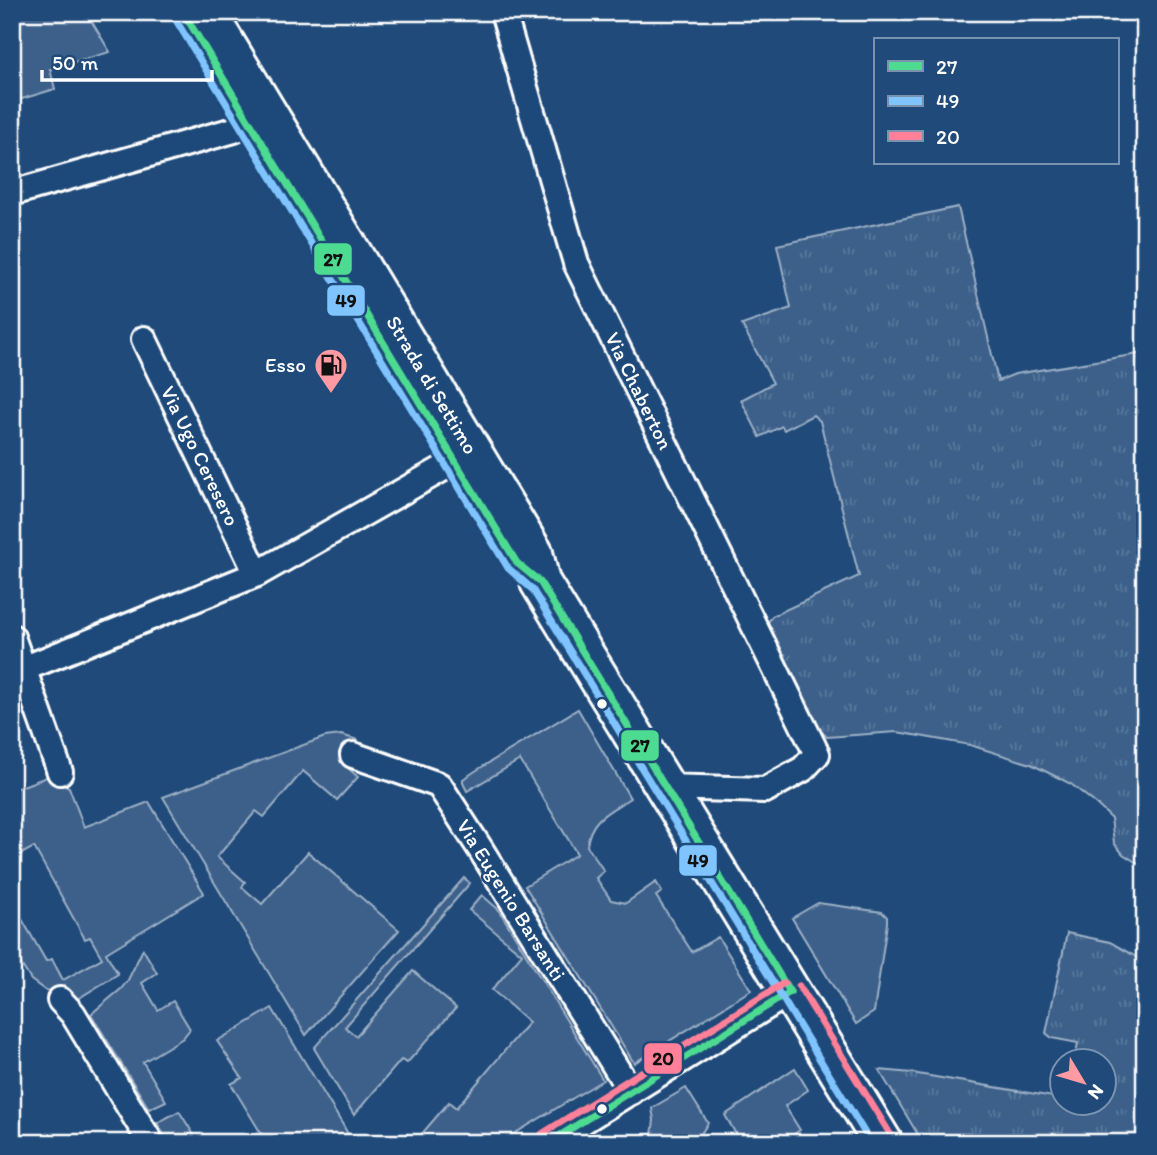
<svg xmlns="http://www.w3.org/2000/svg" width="1157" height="1155" font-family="Itim,sans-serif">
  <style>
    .grass { fill: url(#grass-tufts); stroke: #9eb0c5; stroke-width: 2 }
    .green { fill: #3c618b; stroke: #9eb0c5; stroke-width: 2 }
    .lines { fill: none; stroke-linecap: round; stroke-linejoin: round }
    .street-casing { stroke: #fff; stroke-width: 30 }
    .primary-casing { stroke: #fff; stroke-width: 44 }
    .street { stroke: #1f4a7a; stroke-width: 24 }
    .primary { stroke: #1f4a7a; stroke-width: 38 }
    .bus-1-casing { stroke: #1f4a7a; stroke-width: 12 }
    .bus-2-casing { stroke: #1f4a7a; stroke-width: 12 }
    .bus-3-casing { stroke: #1f4a7a; stroke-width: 12 }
    .bus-1 { stroke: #4ddb92; stroke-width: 7 }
    .bus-2 { stroke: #80c4ff; stroke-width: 7 }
    .bus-3 { stroke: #ff8098; stroke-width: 7 }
    .bus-dot { fill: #fff; stroke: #1f4a7a; stroke-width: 2.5 }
    .labels { text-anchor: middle; stroke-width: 5; stroke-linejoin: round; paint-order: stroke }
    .poi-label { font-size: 21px; fill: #fff; stroke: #1f4a7a; text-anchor: end }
    .street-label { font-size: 21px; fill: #fff; stroke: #1f4a7a }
    .line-badge { stroke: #1f4a7a; stroke-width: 2.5 }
    .pale-badge-label { font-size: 19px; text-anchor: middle; font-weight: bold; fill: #111 }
  </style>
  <defs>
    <pattern id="grass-tufts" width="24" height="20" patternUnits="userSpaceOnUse" patternTransform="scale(1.75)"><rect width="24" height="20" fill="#3c618b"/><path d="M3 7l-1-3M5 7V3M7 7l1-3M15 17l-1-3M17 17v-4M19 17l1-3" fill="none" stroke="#59799c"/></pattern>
  </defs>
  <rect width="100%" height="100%" fill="#1f4a7a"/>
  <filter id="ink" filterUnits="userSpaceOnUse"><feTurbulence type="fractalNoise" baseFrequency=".0143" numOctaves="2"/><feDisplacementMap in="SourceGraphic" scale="14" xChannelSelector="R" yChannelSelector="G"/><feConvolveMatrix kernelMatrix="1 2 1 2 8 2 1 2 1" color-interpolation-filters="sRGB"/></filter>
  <g filter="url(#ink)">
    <!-- grass -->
    <g class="grass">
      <polygon points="958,207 998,381 1015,374 1145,353 1145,868 1123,854 1114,843 1111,818 1095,803 1071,784 1031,764 970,745 897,732 827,737 816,726 767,624 772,616 859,576 820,421 813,415 784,430 782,426 760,437 741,400 773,383 742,325 791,308 777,245"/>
      <polygon points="1067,933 1110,942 1145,962 1145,1143 923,1143 879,1070 912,1073 1059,1098 1062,1094 1062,1102 1104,1102 1104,1060 1075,1060 1078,1043 1052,1038 1046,1033"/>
    </g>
    <!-- green -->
    <g class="green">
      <polygon points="12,12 86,12 110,52 50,69 55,89 12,102"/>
      <path d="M578 709 630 798C609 812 590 818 587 846L604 871 596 878 611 900 626 903 656 882 662 892 656 896 692 952 718 937 751 990 634 1063 525 886 577 854 520 760 467 791 463 783V779L477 770Z"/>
      <polygon points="341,735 358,740 349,769 358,777 337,800 303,771 264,817 256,811 217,857 245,882 242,887 262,904 308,852 399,930 306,1035 163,797 325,737"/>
      <polygon points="52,775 57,782 69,787 84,827 149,802 204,893 106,953 118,974 74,1001 65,986 54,992 46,991 31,980 12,950 12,917 19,914 46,961 52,959 63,980 102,958 90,937 85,939 34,847 12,859 12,829 21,822 12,814 12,790"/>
      <polygon points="464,878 470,883 345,1027 356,1036 413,971 456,1008 407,1063 401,1060 354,1115 314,1048"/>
      <polygon points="482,895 499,910 603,1080 499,1143 414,1143 449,1102 456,1108 529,1022 492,990 522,954 469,910"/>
      <polygon points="818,903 882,912 887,917 887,923 874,1012 856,1024 792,918"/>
      <polygon points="143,949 157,973 142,983 158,1010 173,1001 190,1029 183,1038 143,1062 166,1101 149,1109 91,1014 121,989 128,980"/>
      <polygon points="272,1008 343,1125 353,1143 267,1143 231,1084 242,1078 217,1041"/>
      <polygon points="795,1068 808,1090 785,1106 800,1130 781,1143 741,1143 725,1115"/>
      <polygon points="686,1088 708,1123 695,1143 651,1143 654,1120 652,1108"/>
      <polygon points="179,1111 199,1143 169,1143 157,1123"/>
    </g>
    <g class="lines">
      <defs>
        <g id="street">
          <polyline points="503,12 576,263 817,754 803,769 765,790 666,787"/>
          <polyline points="12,193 234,130 268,113"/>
          <polyline points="144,339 257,574"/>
          <polyline points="12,637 60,772"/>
          <polyline points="23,669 257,574 472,452"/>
          <polyline points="353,755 439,785 481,850 631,1092"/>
          <polyline points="60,1000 73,1014 151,1143"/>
          <polyline points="548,1143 790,992"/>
        </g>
        <polyline id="primary" points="206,12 533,553 540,582 883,1143"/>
      </defs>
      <!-- street casing -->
      <use href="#street" class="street-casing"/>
      <!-- primary casing -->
      <use href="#primary" class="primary-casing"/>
      <!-- street -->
      <use href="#street" class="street"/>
      <!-- primary -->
      <use href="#primary" class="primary"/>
      <defs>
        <g id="bus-1">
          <polyline points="183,12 517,563 540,582 790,992"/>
          <polyline points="548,1143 790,992"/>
        </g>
        <polyline id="bus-2" points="174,17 508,568 532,589 871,1143"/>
        <g id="bus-3">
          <polyline points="799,986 892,1137"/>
          <polyline points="542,1134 784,983"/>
        </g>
      </defs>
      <!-- bus-1 casing -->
      <use href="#bus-1" class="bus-1-casing"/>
      <!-- bus-2 casing -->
      <use href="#bus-2" class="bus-2-casing"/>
      <!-- bus-3 casing -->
      <use href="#bus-3" class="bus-3-casing"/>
      <!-- bus-1 -->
      <use href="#bus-1" class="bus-1"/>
      <!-- bus-2 -->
      <use href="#bus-2" class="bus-2"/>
      <!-- bus-3 -->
      <use href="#bus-3" class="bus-3"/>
    </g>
  </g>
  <!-- icons -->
  <defs>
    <symbol id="fuel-pin" viewBox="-11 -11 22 30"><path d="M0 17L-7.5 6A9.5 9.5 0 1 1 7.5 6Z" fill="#ff9aa2" stroke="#1f4a7a"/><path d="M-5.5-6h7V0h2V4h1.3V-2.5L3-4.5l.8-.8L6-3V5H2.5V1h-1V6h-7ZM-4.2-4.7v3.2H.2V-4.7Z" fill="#111"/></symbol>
  </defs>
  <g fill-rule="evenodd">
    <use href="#fuel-pin" x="312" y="346" width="38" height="52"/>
  </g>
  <!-- markers -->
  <g class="bus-dot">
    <circle cx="602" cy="704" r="6"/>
    <circle cx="602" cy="1109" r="6"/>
  </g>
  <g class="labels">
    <!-- poi labels -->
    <g class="poi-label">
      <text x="306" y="372">Esso</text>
    </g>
    <!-- street labels -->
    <g class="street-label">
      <text transform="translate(432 385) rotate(59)" y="7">Strada di Settimo</text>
      <text transform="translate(639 391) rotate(64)" y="7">Via Chaberton</text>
      <text transform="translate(200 456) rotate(64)" y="7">Via Ugo Ceresero</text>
      <text transform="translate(511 900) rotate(58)" y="7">Via Eugenio Barsanti</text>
    </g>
  </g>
  <g class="line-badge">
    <rect x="313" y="242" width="40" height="34" rx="7" fill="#4ddb92"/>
    <rect x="326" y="284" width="40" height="33" rx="7" fill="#80c4ff"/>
    <rect x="620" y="729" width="40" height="33" rx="7" fill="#4ddb92"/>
    <rect x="678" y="844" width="40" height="33" rx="7" fill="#80c4ff"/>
    <rect x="643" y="1042" width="40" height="33" rx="7" fill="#ff8098"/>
  </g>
  <g class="pale-badge-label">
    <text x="333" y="266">27</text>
    <text x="346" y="307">49</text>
    <text x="640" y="752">27</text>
    <text x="698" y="867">49</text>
    <text x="663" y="1065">20</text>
  </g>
  <!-- margin -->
  <rect width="1157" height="1155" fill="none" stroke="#1f4a7a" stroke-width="42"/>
  <rect x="21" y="21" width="1115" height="1113" fill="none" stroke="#fff" stroke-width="2.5" filter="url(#ink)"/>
  <!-- legend -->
  <rect x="874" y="38" width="245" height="126" fill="#1f4a7a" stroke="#7992af" stroke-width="2"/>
  <rect x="888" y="61" width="35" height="10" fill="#4ddb92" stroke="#7992af" stroke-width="2"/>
  <text x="936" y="74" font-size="21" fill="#ffffff">27</text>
  <rect x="888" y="96" width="35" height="10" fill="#80c4ff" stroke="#7992af" stroke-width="2"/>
  <text x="936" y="108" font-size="21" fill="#ffffff">49</text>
  <rect x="888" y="131" width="35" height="10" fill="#ff8098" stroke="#7992af" stroke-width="2"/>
  <text x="936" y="144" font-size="21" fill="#ffffff">20</text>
  <!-- north arrow -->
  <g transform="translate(1083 1082) rotate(128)"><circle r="33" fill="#1f4a7a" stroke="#7992af" stroke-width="2"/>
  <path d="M0-5L12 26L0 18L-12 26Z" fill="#ff9aa2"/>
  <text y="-10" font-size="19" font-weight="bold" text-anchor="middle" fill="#ffffff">N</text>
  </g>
  <!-- scale -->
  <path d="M42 70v10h170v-10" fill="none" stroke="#ffffff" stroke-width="3.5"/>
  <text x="52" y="70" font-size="21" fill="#ffffff" stroke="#1f4a7a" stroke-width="5" paint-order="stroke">50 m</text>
</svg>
